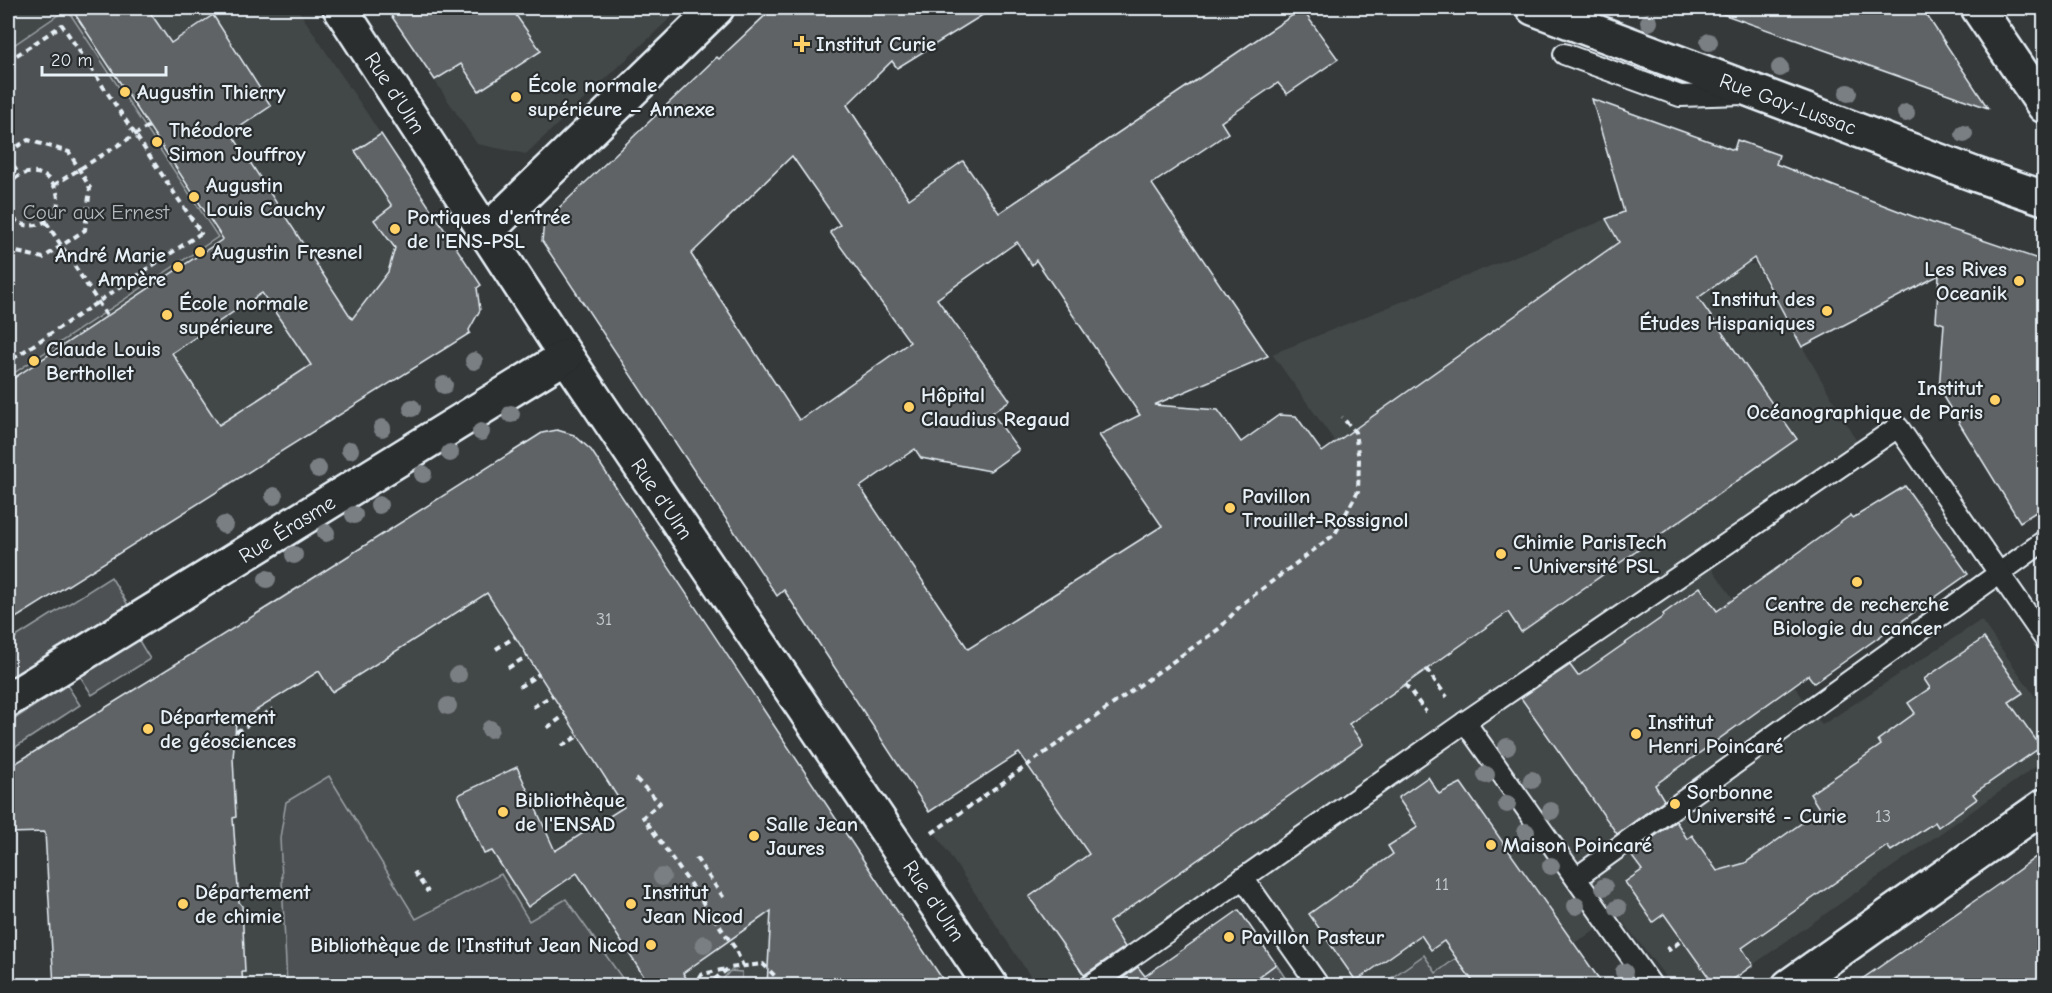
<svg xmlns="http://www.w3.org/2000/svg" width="2052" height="993" font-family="'Comic Neue',sans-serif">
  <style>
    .built { fill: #424647 }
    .green { fill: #4d5152; stroke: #9aa1a5; stroke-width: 1.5 }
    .building { fill: #5f6365; stroke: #e8f1f8; stroke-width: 1.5; fill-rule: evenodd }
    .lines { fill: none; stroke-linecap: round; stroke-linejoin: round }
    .lane-casing { stroke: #e8f1f8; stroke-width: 24 }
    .street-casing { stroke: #e8f1f8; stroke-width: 38 }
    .secondary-casing { stroke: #e8f1f8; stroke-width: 38 }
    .path { stroke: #e8f1f8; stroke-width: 4; stroke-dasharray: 6 4.5; stroke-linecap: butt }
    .lane { stroke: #2a2d2e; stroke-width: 20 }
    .street { stroke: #2a2d2e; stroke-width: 33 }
    .secondary { stroke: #2a2d2e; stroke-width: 33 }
    .tree { fill: #7a7f83 }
    .poi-dot { fill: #ffd166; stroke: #2a2d2e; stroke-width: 2 }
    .labels { text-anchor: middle; stroke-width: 4.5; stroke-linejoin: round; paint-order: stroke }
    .number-label { font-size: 18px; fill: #c6ced3 }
    .poi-label { font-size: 21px; font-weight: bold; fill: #e8f1f8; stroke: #2a2d2e; text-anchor: start }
    .street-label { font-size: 21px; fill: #e8f1f8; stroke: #2a2d2e }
    .park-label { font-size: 21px; fill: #b2b9be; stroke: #2a2d2e }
  </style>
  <rect width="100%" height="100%" fill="#35393a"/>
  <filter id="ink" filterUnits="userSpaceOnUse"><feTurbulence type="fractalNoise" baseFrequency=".0167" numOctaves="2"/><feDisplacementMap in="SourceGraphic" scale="12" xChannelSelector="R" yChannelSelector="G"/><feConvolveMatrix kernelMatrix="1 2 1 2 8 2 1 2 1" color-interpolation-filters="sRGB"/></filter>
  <g filter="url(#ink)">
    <!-- built -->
    <g class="built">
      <polygon points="8,8 297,8 481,285 478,288 480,290 476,293 479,301 480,308 469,323 472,327 469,330 470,333 8,623"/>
      <polygon points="386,8 681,8 526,154 477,144"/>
      <polygon points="1624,212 1745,264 1755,264 1860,447 1090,985 1036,985 933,830 1223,623 1374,496 1272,354"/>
      <polygon points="557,430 574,435 591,450 947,985 85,985 73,791 8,795 8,768 542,433"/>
      <polygon points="1711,567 1822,725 1981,620 2044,709 2044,761 1724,985 1672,985 1619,917 1574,943 1525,976 1476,985 1331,985 1255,881"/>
    </g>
    <!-- green -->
    <g class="green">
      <polygon points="67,9 218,237 8,377 8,49"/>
      <polygon points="111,577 128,605 8,680 8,642"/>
      <polygon points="138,639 150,659 92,695 80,676"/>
      <polygon points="67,685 80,705 8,752 8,723"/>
      <polygon points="329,776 416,919 501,874 529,921 566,899 627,985 287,985 280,838 286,802"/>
      <polygon points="1424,955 1436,973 1456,958 1476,985 1380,986"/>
      <polygon points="1276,964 1290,985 1246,986"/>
      <polygon points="730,971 742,972 742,985 718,985"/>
    </g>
    <!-- building -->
    <g class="building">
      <path d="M71 8H147L171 43 213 15 271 106 231 133 352 319 388 272 395 248 374 220 392 206 355 151 381 134 481 285 477 288 480 310 469 330 470 333 8 623V382L223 239ZM262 293 311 365 219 425 172 353Z"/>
      <polygon points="386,8 511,8 541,51 479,91 461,64 435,80"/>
      <path d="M773 8H994L897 68 892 61 847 105 909 199 963 161 999 213 1302 9 1338 59 1287 94 1278 83 1221 122 1228 133 1152 184 1268 356 1154 405 1218 410 1241 442 1279 415 1296 416 1322 452 1619 242 1606 219 1624 212 1592 99 1734 150 1737 140 1779 155 1776 164 1912 216 2044 261V507L2020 522 1939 390 1944 324 1936 321 1939 275 1802 347 1754 258 1698 298 1797 439 1521 632 1508 612 1349 724 1363 744 1109 922 1125 947 1084 975 1029 897 1089 854 1019 753 929 812 784 590 777 596 542 241 544 222 717 57 719 59ZM792 156 840 225 830 232 910 342 799 420 691 254ZM1017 242 1032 265 1036 260 1140 415 1099 435 1162 526 968 649 860 487 915 449 921 458 990 471 1019 450 992 413 1010 400 937 299Z"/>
      <polygon points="1717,8 1922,8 1988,108 1717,12"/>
      <polygon points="557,430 574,435 591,450 947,986 767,986 771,911 683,973 691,986 650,986 577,873 528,907 492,851 484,854 458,795 517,767 555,851 624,807 487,593 332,692 319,671 236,723 233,758 236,817 233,818 239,902 242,906 245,972 242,972 243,986 54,986 45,832 8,833 8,768 274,603 542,433"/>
      <polygon points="1905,486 1968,574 1814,683 1808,675 1655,785 1664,800 1617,834 1521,698 1570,665 1578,676 1664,616 1663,614 1700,587 1717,611 1851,515 1853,518"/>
      <polygon points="1984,638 2023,693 2009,702 2041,747 1973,794 1977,799 1938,827 1935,822 1891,851 1887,846 1742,948 1753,965 1724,986 1715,986 1664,914 1653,922 1625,882 1642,870 1630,854 1676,821 1687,839 1692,835 1717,871 1745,863 1820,810 1810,794 1881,745 1878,740 1915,713 1908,703 1930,688 1924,679"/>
      <polygon points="1428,777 1439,794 1461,783 1604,986 1476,986 1444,941 1431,950 1421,935 1356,981 1309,914 1393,854 1388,846 1418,827 1398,798"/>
      <polygon points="2044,851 2044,986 1852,986 2006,879"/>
      <polygon points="1239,910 1276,964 1246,986 1112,986 1138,967 1145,976"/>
    </g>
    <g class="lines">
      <defs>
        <g id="lane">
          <polyline points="1564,54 1680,96 1743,94"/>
          <polyline points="1465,722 1652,986"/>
          <polyline points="1243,878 1319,986"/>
          <polyline points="1576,878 2044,541"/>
          <polyline points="1090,986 1465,722 1898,427 2044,638"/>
        </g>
        <g id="street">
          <polyline points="340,8 566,356 991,986"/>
          <polyline points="1978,8 2044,106"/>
          <polyline points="487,231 717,8"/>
          <polyline points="8,700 566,356"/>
          <polyline points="1789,986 2044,806"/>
        </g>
        <polyline id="secondary" points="1533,8 1974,174 2044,198"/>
      </defs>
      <!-- lane casing -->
      <use href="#lane" class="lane-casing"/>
      <!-- street casing -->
      <use href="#street" class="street-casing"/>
      <!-- secondary casing -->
      <use href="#secondary" class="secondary-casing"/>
      <!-- path -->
      <g class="path">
        <polyline points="8,61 62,25 201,233 8,362"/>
        <polyline points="8,152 28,140 69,152 90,188 85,230 43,258 8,250"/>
        <polyline points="8,157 19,175"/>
        <polyline points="54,185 149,126"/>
        <path d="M8 187C14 177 24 171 36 173 44 174 50 179 54 186 72 217 25 243 8 211"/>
        <polyline points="46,222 107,316"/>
        <polyline points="496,649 515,637"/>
        <polyline points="508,668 527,656"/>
        <polyline points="1426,669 1447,697"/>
        <polyline points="1405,684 1426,712"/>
        <polyline points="519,687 539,674"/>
        <polyline points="533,707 553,695"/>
        <polyline points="547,728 565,715"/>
        <polyline points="236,732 273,709"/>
        <polyline points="562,746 578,736"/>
        <polyline points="636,779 660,803 643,817 735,948 743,966"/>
        <polyline points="932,833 1220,628 1242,604 1335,534 1358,491 1359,460 1355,432 1342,417"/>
        <polyline points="696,858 726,901"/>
        <polyline points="414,872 428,892"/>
        <polyline points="1667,947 1669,950 1682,940"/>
        <polyline points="690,984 703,974 726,969"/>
        <polyline points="706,986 729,968 763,964 775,976"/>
      </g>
      <!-- lane -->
      <use href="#lane" class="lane"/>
      <!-- street -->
      <use href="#street" class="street"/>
      <!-- secondary -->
      <use href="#secondary" class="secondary"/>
    </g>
    <!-- trees -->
    <g class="tree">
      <circle cx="1649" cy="22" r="9"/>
      <circle cx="1709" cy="42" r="9"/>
      <circle cx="1780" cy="68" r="9"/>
      <circle cx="1848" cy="93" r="9"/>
      <circle cx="1906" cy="113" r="9"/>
      <circle cx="1964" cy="134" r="9"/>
      <circle cx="474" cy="361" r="9"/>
      <circle cx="444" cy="385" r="9"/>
      <circle cx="412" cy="408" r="9"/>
      <circle cx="511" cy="414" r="9"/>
      <circle cx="382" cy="428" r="9"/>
      <circle cx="481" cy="432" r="9"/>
      <circle cx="350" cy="450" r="9"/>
      <circle cx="450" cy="453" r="9"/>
      <circle cx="318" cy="469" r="9"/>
      <circle cx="423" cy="474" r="9"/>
      <circle cx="274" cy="496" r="9"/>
      <circle cx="379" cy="505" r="9"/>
      <circle cx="354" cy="515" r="9"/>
      <circle cx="224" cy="525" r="9"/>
      <circle cx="326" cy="533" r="9"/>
      <circle cx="294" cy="555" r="9"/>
      <circle cx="267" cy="579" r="9"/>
      <circle cx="458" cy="675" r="9"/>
      <circle cx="448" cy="706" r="9"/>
      <circle cx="490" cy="729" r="9"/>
      <circle cx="1507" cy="747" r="9"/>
      <circle cx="1486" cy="775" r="9"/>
      <circle cx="1532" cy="780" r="9"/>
      <circle cx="1507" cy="804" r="9"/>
      <circle cx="1551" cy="811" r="9"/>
      <circle cx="1526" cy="832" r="9"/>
      <circle cx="1551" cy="866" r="9"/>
      <circle cx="662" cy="877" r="9"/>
      <circle cx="1604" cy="887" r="9"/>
      <circle cx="1576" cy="906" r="9"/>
      <circle cx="1618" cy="908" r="9"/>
      <circle cx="704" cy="944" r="9"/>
      <circle cx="1624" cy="972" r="9"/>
    </g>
  </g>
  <!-- markers -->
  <g class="poi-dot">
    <path d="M799 35h6v6h6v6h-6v6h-6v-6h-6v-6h6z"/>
    <circle cx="125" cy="92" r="6"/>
    <circle cx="516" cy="97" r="6"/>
    <circle cx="157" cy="142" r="6"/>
    <circle cx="194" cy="197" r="6"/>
    <circle cx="395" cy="229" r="6"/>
    <circle cx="200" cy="252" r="6"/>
    <circle cx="178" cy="267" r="6"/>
    <circle cx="2019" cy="281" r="6"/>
    <circle cx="1827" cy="311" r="6"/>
    <circle cx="167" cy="315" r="6"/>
    <circle cx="34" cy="361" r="6"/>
    <circle cx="1995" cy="400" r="6"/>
    <circle cx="909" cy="407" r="6"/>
    <circle cx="1230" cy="508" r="6"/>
    <circle cx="1501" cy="554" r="6"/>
    <circle cx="1857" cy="582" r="6"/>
    <circle cx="148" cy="729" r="6"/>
    <circle cx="1636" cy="734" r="6"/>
    <circle cx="1675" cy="804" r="6"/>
    <circle cx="503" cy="812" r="6"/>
    <circle cx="754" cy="836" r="6"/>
    <circle cx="1491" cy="845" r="6"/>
    <circle cx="183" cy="904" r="6"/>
    <circle cx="631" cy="904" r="6"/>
    <circle cx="1229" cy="937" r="6"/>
    <circle cx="651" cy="945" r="6"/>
  </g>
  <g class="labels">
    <!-- number labels -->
    <g class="number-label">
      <text x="604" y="625">31</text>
      <text x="1883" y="822">13</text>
      <text x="1442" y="890">11</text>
    </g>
    <!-- poi labels -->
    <g class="poi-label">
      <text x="816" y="51">Institut Curie</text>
      <text x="528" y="92">École normale<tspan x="528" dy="24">supérieure – Annexe</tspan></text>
      <text x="137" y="99">Augustin Thierry</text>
      <text x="169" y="137">Théodore<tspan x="169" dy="24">Simon Jouffroy</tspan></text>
      <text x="206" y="192">Augustin<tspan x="206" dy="24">Louis Cauchy</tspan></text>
      <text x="407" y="224">Portiques d'entrée<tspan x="407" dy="24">de l'ENS-PSL</tspan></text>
      <text x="212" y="259">Augustin Fresnel</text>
      <text x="166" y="262" text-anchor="end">André Marie<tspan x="166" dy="24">Ampère</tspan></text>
      <text x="2007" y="276" text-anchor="end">Les Rives<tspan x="2007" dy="24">Oceanik</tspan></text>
      <text x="1815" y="306" text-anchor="end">Institut des<tspan x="1815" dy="24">Études Hispaniques</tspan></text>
      <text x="179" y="310">École normale<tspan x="179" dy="24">supérieure</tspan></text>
      <text x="46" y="356">Claude Louis<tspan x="46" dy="24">Berthollet</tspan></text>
      <text x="1983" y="395" text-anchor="end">Institut<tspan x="1983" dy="24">Océanographique de Paris</tspan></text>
      <text x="921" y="402">Hôpital<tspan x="921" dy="24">Claudius Regaud</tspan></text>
      <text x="1242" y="503">Pavillon<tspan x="1242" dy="24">Trouillet-Rossignol</tspan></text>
      <text x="1513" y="549">Chimie ParisTech<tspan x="1513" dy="24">- Université PSL</tspan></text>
      <text x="1857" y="611" text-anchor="middle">Centre de recherche<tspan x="1857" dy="24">Biologie du cancer</tspan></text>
      <text x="160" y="724">Département<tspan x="160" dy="24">de géosciences</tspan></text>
      <text x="1648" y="729">Institut<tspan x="1648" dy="24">Henri Poincaré</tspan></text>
      <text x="1687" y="799">Sorbonne<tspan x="1687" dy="24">Université - Curie</tspan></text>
      <text x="515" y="807">Bibliothèque<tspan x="515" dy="24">de l'ENSAD</tspan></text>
      <text x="766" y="831">Salle Jean<tspan x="766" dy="24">Jaures</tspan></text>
      <text x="1503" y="852">Maison Poincaré</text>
      <text x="195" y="899">Département<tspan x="195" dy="24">de chimie</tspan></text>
      <text x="643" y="899">Institut<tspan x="643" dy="24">Jean Nicod</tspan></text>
      <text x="1241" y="944">Pavillon Pasteur</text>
      <text x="639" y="952" text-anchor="end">Bibliothèque de l'Institut Jean Nicod</text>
    </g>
    <!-- street labels -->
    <g class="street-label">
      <text transform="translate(395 93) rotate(57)" y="7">Rue d'Ulm</text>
      <text transform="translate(1788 104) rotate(20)" y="7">Rue Gay-Lussac</text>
      <text transform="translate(662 499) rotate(56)" y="7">Rue d'Ulm</text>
      <text transform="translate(287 529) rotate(-32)" y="7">Rue Érasme</text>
      <text transform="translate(934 901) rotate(56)" y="7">Rue d'Ulm</text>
    </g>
    <!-- park labels -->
    <g class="park-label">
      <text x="96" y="219">Cour aux Ernest</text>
    </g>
  </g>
  <!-- margin -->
  <rect width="2052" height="993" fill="none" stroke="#2a2d2e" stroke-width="30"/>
  <rect x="15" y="15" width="2022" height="963" fill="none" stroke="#e8f1f8" stroke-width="2" filter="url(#ink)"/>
  <!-- scale -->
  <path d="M42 66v9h124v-9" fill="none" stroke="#e8f1f8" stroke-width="3"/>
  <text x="51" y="66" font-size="18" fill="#e8f1f8" stroke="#2a2d2e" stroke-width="4.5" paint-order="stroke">20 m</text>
</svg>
